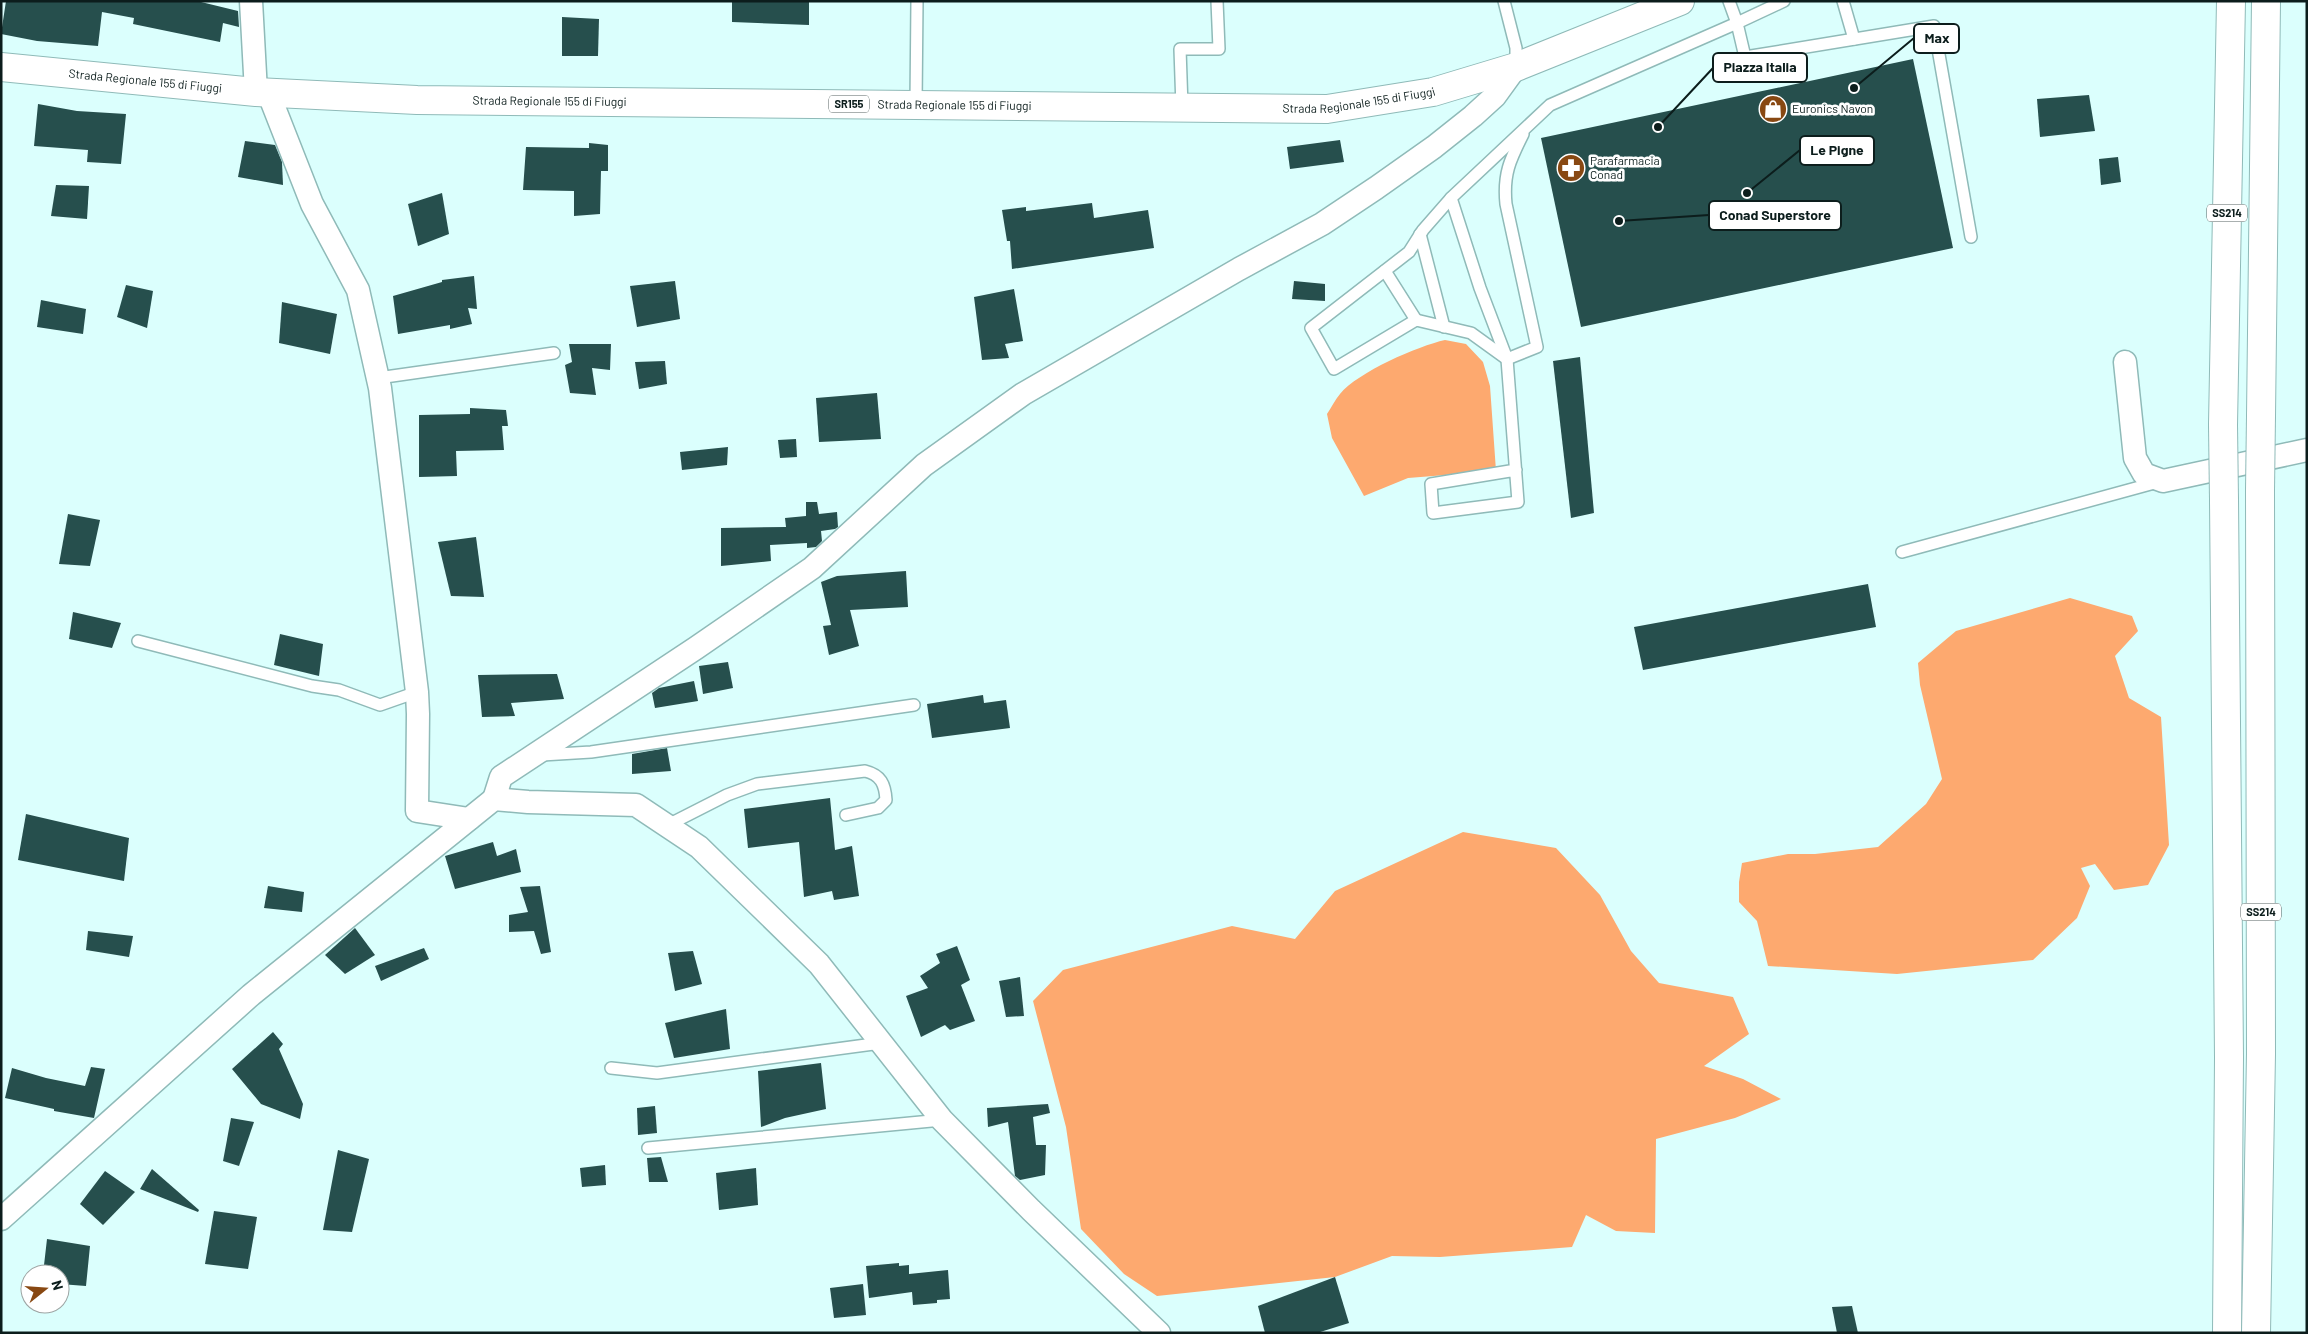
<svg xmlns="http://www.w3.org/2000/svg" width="2308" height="1334" font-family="Barlow,sans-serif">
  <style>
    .forest { fill: #fda96f }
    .building { fill: #264f4d }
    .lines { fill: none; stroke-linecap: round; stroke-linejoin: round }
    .lane-casing { stroke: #8fbab8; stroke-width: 14 }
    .street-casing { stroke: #8fbab8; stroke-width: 25 }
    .primary-casing { stroke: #8fbab8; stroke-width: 30 }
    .highway-casing { stroke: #8fbab8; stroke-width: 30 }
    .lane { stroke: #fff; stroke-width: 11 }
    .street { stroke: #fff; stroke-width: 22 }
    .primary { stroke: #fff; stroke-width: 28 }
    .highway { stroke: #fff; stroke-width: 28 }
    .highway-bridge-casing { stroke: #8fbab8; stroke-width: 30; stroke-linecap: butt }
    .highway-bridge { stroke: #fff; stroke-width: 28 }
    .labels { text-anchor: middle; stroke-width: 5; stroke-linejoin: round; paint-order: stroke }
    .shield { fill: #fff; stroke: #556160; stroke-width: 1 }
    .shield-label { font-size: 11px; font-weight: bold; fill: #0c1d1c }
    .street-label { font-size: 12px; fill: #0c1d1c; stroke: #fff }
    .poi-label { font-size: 12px; fill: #0c1d1c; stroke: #fff; text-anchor: start }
    .leader { fill: none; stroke: #0c1d1c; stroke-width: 2 }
    .callout-dot { fill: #0c1d1c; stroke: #fff; stroke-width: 2 }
    .callout { fill: #fff; stroke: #0c1d1c; stroke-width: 2 }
    .callout-label { font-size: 14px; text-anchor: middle; font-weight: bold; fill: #0c1d1c }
  </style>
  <rect width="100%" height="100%" fill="#dbfffd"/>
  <!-- forest -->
  <g class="forest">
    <path d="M1445 340 1466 344 1483 362 1490 386 1496 471 1408 478 1364 496 1332 438 1327 414C1331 408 1335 400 1340 394 1358 372 1418 346 1445 340Z"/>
    <polygon points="2070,598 2132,616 2138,631 2115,656 2129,698 2161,717 2169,845 2148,885 2114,890 2095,864 2081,868 2090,886 2077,918 2033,960 1897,974 1768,966 1757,921 1739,902 1739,882 1742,863 1788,854 1815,854 1878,847 1926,804 1942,779 1920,685 1918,663 1956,631"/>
    <polygon points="1463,832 1556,848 1600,895 1631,951 1659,983 1733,997 1749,1034 1704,1066 1743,1079 1781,1099 1735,1118 1656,1139 1655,1233 1616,1231 1586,1215 1572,1247 1440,1257 1392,1256 1335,1277 1157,1296 1124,1274 1081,1229 1066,1127 1033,1001 1063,970 1232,926 1295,939 1335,891"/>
  </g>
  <!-- building -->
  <g class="building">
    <polygon points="6,1 197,1 238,11 239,27 223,23 220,42 133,24 134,18 102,12 98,46 37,41 1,34"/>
    <polygon points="732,1 809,1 809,25 732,22"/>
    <polygon points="562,17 599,19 598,56 562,56"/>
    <polygon points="1913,59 1953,248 1581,327 1541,138"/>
    <polygon points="2089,95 2095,131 2040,137 2037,99"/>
    <polygon points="38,104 77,111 126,114 121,164 87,162 88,150 34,146"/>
    <polygon points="1340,140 1344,162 1290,169 1287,147"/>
    <polygon points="245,141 275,145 282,162 283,185 238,177"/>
    <polygon points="589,143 608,145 608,171 601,171 600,214 574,216 574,191 523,190 526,147 589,148"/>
    <polygon points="2118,157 2121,182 2101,185 2099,159"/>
    <polygon points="56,185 89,186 87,219 51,216"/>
    <polygon points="442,193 449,234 418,246 408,204"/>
    <polygon points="1092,203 1094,218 1148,210 1154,248 1012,269 1010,241 1007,241 1002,210 1026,207 1026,211"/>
    <polygon points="474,276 477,309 468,308 472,324 450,329 450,325 398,334 393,296 442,282 442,280"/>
    <polygon points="675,281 680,319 637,327 630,286"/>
    <polygon points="1294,281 1325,284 1325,301 1292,299"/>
    <polygon points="126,285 153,291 147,328 117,317"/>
    <polygon points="1014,289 1023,341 1005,344 1009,358 982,360 974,297"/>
    <polygon points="41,300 86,309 83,334 37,327"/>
    <polygon points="282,302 337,314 330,354 279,343"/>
    <polygon points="569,344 611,344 610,370 592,368 596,395 570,393 565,365 572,362"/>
    <polygon points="1580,357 1594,513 1571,518 1553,361"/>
    <polygon points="665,361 667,384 639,389 635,362"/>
    <polygon points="877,393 881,439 819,442 816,398"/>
    <polygon points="470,408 506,410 508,426 502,426 504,450 456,451 457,476 419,477 419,415 470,414"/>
    <polygon points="796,439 797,457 780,458 778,440"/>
    <polygon points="728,447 727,465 682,470 680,452"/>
    <polygon points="806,502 817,502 819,514 837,512 838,527 835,529 821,531 822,541 816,547 807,548 807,543 770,545 771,561 721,566 721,528 786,527 785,518 806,516"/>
    <polygon points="68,514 100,520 90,566 59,564"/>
    <polygon points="476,537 484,597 451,596 438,542"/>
    <polygon points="906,571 908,607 850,610 859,646 829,655 823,626 831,625 821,582 837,576"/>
    <polygon points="1868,584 1876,627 1643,670 1634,627"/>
    <polygon points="73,612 121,623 112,648 69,639"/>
    <polygon points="280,634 323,644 319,676 274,665"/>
    <polygon points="728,662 733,688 703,694 699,666"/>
    <polygon points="557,674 564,699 511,703 515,716 482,717 478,675"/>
    <polygon points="694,681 698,701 655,708 652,693 659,688"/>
    <polygon points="983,695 984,703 1006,700 1010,728 932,738 927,704"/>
    <polygon points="667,748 671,771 632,774 632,754"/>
    <polygon points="830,798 835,850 852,846 859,896 834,900 832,891 804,897 799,842 748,848 744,809"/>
    <polygon points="26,814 129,838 124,881 18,860"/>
    <polygon points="493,842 497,856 516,849 521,872 455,889 445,856"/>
    <polygon points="268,886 304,892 302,912 264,908"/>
    <polygon points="540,886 551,952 541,954 534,931 509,932 509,915 528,912 520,887"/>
    <polygon points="355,928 375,955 345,974 325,955"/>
    <polygon points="88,931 133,936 129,957 86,950"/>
    <polygon points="957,946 970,980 961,985 975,1021 950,1030 945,1025 921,1037 906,996 928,988 920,976 940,963 936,954"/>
    <polygon points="424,948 429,959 381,981 375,966"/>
    <polygon points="693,951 702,984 675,991 668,953"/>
    <polygon points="1020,977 1024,1016 1006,1017 999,981"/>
    <polygon points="726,1009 730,1049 674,1058 665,1023"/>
    <polygon points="273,1032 283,1044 279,1049 303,1104 300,1119 261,1104 232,1069"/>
    <polygon points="821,1063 826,1109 785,1118 761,1127 758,1071"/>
    <polygon points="91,1067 105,1069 94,1118 54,1111 54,1109 5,1098 12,1068 46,1078 85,1086"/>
    <polygon points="1048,1104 1050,1113 1033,1117 1036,1145 1046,1145 1045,1175 1020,1180 1015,1176 1008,1122 988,1127 987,1108"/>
    <polygon points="655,1106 657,1133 638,1135 637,1108"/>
    <polygon points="231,1118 254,1122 239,1166 223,1161"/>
    <polygon points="338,1150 369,1159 352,1232 323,1230"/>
    <polygon points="661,1157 668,1182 649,1182 647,1158"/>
    <polygon points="605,1165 606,1185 582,1187 580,1168"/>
    <polygon points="756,1168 758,1205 719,1210 716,1173"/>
    <polygon points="152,1169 199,1210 198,1212 140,1189"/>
    <polygon points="105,1171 135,1192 103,1225 80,1204"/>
    <polygon points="214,1211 257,1217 248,1269 205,1264"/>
    <polygon points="47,1239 90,1246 86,1286 60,1284 60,1274 43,1274"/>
    <polygon points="899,1263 899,1266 909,1265 909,1274 948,1270 950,1299 937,1300 937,1303 913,1305 912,1292 869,1298 866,1266"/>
    <polygon points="1335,1277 1349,1323 1317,1333 1265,1333 1258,1306"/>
    <polygon points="863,1284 866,1315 834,1318 830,1288"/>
    <polygon points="1852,1306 1858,1333 1837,1333 1832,1307"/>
  </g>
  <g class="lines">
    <defs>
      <g id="lane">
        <polyline points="1504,1 1516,48 1516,67"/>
        <polyline points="1784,1 1737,23 1745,57 1934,26 1971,237"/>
        <polyline points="1843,1 1854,39"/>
        <polyline points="916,104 917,1"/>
        <polyline points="1182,107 1180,49 1219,49 1217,1"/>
        <path d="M1451 198 1423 230 1409 252 1311 328 1334 369 1416 320 1471 333 1507 359 1537 347 1506 204C1503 174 1510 160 1523 134"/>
        <polyline points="1420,234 1444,327"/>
        <polyline points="1385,271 1416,320"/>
        <polyline points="378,378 554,353"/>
        <polyline points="1516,470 1431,484 1433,513 1518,502 1507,359 1480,288 1451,198 1550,105 1737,23 1729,1"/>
        <polyline points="1902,552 2158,482"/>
        <polyline points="138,641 312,686 339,690 380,705 417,692"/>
        <polyline points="542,755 591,752 914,705"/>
        <path d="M668 825 727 795 757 784 865 771C881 775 885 784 886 800L878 808 846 815"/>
        <polyline points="611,1068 657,1073 881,1043"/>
        <polyline points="648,1148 942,1120"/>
      </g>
      <g id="street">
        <polyline points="251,1 256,92"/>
        <polyline points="268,92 312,204 358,290 380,388 417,692 418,714 417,811 469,819"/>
        <polyline points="2125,362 2135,458 2144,474 2163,481 2307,450"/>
        <polyline points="494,799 501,777 696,648 812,568 924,465 1023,394 1239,269 1322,224 1376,188 1434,147 1473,116 1495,96 1516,67"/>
        <polyline points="1,1219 251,995 494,799 528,802 636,805 699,847 819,964 942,1120 1031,1210 1159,1333"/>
      </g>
      <g id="primary">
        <path id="s1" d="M1 67 256 92 417 100 1327 109 1433 92 1516 67 1680 1"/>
      </g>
      <g id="highway">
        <polyline points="2261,416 2266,1"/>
        <polyline points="2223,425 2231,1"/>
        <polyline points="2224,500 2229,1057 2227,1333"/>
        <polyline points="2256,1333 2261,1054 2260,490"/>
      </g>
    </defs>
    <!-- lane casing -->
    <use href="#lane" class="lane-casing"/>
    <!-- street casing -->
    <use href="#street" class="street-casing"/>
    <!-- primary casing -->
    <use href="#primary" class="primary-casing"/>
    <!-- highway casing -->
    <use href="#highway" class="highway-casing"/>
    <!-- lane -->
    <use href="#lane" class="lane"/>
    <!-- street -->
    <use href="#street" class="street"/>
    <!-- primary -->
    <use href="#primary" class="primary"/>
    <!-- highway -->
    <use href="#highway" class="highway"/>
    <defs>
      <g id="highway-bridge">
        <polyline points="2223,425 2224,500"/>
        <polyline points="2260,490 2261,416"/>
      </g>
    </defs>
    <!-- highway-bridge casing -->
    <use href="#highway-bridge" class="highway-bridge-casing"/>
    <!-- highway-bridge -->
    <use href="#highway-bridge" class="highway-bridge"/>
  </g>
  <!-- icons -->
  <defs>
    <symbol id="shop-disc" viewBox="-11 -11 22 22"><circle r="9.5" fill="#884812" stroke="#fff"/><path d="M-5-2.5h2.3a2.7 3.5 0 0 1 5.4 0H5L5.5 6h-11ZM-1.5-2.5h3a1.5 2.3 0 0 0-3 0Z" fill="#fff"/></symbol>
    <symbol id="pharmacy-disc" viewBox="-11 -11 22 22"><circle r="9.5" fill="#884812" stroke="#fff"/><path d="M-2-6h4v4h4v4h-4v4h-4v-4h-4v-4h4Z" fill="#fff"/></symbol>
  </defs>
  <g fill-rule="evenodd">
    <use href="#shop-disc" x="1757" y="93" width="32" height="32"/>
    <use href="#pharmacy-disc" x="1555" y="152" width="32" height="32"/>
  </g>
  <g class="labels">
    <!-- shield labels -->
    <g class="shield">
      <rect x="829" y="95.5" width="40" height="17" rx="4"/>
      <rect x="2207" y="204.5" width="40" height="17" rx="4"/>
      <rect x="2241" y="903.5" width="40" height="17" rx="4"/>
    </g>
    <g class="shield-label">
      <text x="849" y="108">SR155</text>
      <text x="2227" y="217">SS214</text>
      <text x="2261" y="916">SS214</text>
    </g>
    <!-- street labels -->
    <g class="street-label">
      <text dy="4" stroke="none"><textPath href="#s1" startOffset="145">Strada Regionale 155 di Fiuggi</textPath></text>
      <text dy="4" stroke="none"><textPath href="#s1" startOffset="1360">Strada Regionale 155 di Fiuggi</textPath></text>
      <text dy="4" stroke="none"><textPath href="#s1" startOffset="550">Strada Regionale 155 di Fiuggi</textPath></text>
      <text dy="4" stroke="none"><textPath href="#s1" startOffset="955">Strada Regionale 155 di Fiuggi</textPath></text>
    </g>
    <!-- poi labels -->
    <g class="poi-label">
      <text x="1792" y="113">Euronics Navon</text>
      <text x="1590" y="165">Parafarmacia<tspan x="1590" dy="14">Conad</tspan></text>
    </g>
  </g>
  <!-- callouts -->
  <path class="leader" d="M1854 88L1914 38M1658 127L1713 68M1747 193L1800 150M1619 221L1709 215"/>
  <g class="callout-dot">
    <circle cx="1854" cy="88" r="5"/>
    <circle cx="1658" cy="127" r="5"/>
    <circle cx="1747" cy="193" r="5"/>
    <circle cx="1619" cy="221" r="5"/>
  </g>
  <g class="callout">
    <rect x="1914" y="24" width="45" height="29" rx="5"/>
    <rect x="1713" y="53" width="94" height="29" rx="5"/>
    <rect x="1800" y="136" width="74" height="29" rx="5"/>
    <rect x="1709" y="201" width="132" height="29" rx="5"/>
  </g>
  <g class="callout-label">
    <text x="1937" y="43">Max</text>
    <text x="1760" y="72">Piazza Italia</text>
    <text x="1837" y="155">Le Pigne</text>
    <text x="1775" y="220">Conad Superstore</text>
  </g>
  <!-- border -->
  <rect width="2308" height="1334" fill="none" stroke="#0c1d1c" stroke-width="5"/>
  <!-- north arrow -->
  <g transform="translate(45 1289) rotate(73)"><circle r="24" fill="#ffffff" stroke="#9ea5a4"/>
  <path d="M0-4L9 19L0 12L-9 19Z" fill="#884812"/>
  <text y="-8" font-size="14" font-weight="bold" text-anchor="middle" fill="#0c1d1c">N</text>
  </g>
</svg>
